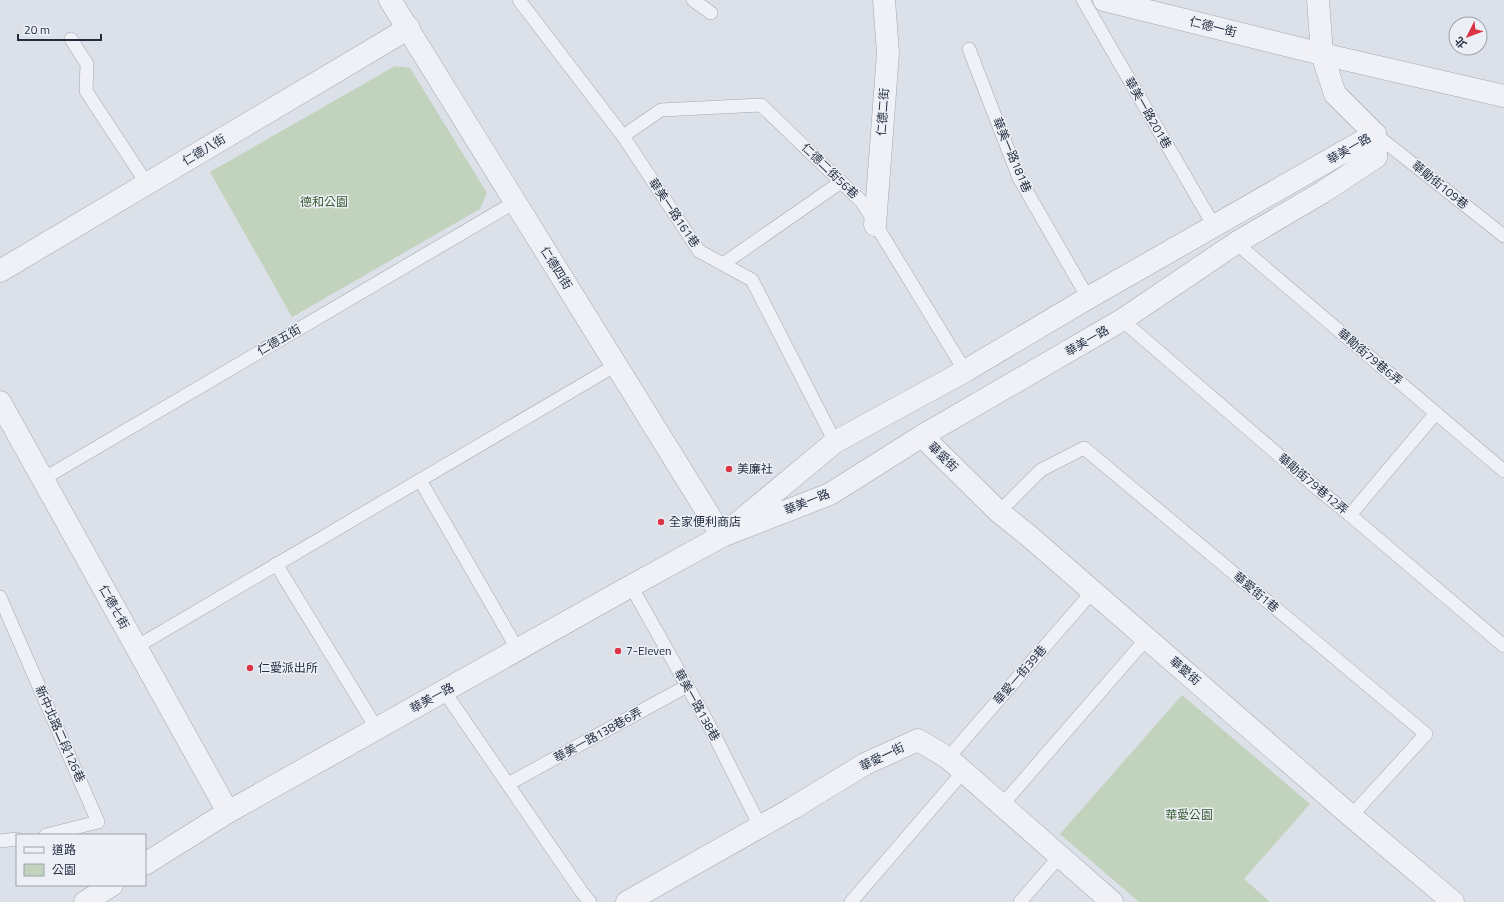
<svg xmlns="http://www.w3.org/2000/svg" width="1504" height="902" font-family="'Titillium Web','Noto Sans TC',sans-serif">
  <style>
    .green { fill: #c1d3bd }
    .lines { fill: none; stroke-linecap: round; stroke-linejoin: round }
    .service-casing { stroke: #a1a7b2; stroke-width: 14 }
    .minor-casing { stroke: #a1a7b2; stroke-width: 23 }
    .service { stroke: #f0f1f6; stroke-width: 13 }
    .minor { stroke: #f0f1f6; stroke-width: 22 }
    .poi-dot { fill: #da3445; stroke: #ecf0f6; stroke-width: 1.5 }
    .labels { text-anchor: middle; stroke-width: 3; stroke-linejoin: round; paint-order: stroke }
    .street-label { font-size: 12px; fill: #252d40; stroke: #ecf0f6 }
    .park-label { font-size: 12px; fill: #375d31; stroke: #ecf0f6 }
    .poi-label { font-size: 12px; fill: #252d40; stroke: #ecf0f6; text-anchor: start }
  </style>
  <rect width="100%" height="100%" fill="#dce0e8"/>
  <!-- green -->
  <g class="green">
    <polygon points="395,66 410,68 487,193 480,209 292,317 210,172"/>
    <polygon points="1182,695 1310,804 1244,879 1269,901 1268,902 1139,902 1060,834"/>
  </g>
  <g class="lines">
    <defs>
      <g id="service">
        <polyline points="519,0 623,136 699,251 752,280 835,442"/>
        <polyline points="693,0 711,13"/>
        <polyline points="1083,0 1214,226"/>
        <polyline points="71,39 87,64 86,91 147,184"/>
        <polyline points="969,49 1019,178 1088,298"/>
        <polyline points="1375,134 1504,236"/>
        <polyline points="623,136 661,110 761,105 862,202 965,371"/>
        <polyline points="1236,243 1504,471"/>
        <polyline points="723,264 841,182"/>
        <polyline points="1122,320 1318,489 1350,515 1504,646"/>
        <polyline points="43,479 515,202"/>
        <polyline points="420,480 518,650"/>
        <polyline points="999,512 1041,470 1084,448 1426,734 1351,816"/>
        <polyline points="1350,515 1436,413"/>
        <polyline points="276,564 377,729"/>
        <polyline points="631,586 708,723 760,826"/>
        <polyline points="0,597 98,822 46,835"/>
        <polyline points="136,647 616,365"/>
        <polyline points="444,691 581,891 590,902"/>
        <polyline points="948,758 1093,591"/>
        <polyline points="508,784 687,686"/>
        <polyline points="1002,805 1147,638"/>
        <polyline points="0,841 17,839"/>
        <polyline points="851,902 963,772"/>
        <polyline points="1020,902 1059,857"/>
      </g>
      <g id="minor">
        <polyline points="1104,0 1322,54 1335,94 1375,134"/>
        <polyline points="1318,0 1322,54 1504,96"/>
        <polygon points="1375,134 1376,157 1323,192 1236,243 1122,320 922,436 830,494 722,536 835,442 965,371 1088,298"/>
        <polyline points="875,225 888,53 884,0"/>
        <polyline points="0,271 409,28"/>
        <polyline points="0,402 228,812"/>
        <polyline points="922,436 999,512 1029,536 1351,816 1453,902"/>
        <polyline points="145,864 228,812 631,586 722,536 390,0"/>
        <polyline points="85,902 112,885"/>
        <polyline points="627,902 793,808 865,764 918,740 948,758 1112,902"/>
      </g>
    </defs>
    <!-- service casing -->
    <use href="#service" class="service-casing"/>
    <!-- minor casing -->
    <use href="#minor" class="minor-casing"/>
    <!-- service -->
    <use href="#service" class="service"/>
    <!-- minor -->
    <use href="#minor" class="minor"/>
  </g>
  <!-- markers -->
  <g class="poi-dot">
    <circle cx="729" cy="469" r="4"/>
    <circle cx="661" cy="522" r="4"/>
    <circle cx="618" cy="651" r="4"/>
    <circle cx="250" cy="668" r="4"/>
  </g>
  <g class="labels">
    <!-- street labels -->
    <g class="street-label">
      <text transform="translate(1213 27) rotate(14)" y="4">仁德一街</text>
      <text transform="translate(883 112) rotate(-86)" y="4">仁德二街</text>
      <text transform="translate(1148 113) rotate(60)" y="4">華美一路201巷</text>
      <text transform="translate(1349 149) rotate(-30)" y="4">華美一路</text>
      <text transform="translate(204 150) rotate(-31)" y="4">仁德八街</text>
      <text transform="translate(1012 155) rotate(67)" y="4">華美一路181巷</text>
      <text transform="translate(830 171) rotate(44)" y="4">仁德二街56巷</text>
      <text transform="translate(1440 185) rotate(39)" y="4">華勛街109巷</text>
      <text transform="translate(674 213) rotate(56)" y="4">華美一路161巷</text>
      <text transform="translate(556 268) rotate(58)" y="4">仁德四街</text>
      <text transform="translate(279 340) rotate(-30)" y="4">仁德五街</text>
      <text transform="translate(1087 341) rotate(-30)" y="4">華美一路</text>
      <text transform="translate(1370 357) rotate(40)" y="4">華勛街79巷6弄</text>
      <text transform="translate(943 457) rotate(44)" y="4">華愛街</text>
      <text transform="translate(1313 484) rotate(40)" y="4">華勛街79巷12弄</text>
      <text transform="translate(807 502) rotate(-22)" y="4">華美一路</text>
      <text transform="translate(1256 592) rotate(40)" y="4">華愛街1巷</text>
      <text transform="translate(114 607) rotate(61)" y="4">仁德七街</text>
      <text transform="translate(1185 671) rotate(41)" y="4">華愛街</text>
      <text transform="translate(1020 675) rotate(-49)" y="4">華愛一街39巷</text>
      <text transform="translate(432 698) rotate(-29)" y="4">華美一路</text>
      <text transform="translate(697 705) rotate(61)" y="4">華美一路138巷</text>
      <text transform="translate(60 734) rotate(66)" y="4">新中北路二段126巷</text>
      <text transform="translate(598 735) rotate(-29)" y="4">華美一路138巷6弄</text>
      <text transform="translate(882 757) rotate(-26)" y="4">華愛一街</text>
    </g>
    <!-- park labels -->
    <g class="park-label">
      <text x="324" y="206">德和公園</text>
      <text x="1189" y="819">華愛公園</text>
    </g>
    <!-- poi labels -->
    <g class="poi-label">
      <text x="737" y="473">美廉社</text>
      <text x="669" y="526">全家便利商店</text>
      <text x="626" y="655">7-Eleven</text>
      <text x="258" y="672">仁愛派出所</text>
    </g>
  </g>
  <!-- legend -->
  <rect x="16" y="834" width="130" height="52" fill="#ecf0f6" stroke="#9ca2ad"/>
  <rect x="24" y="847" width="20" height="6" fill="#f0f1f6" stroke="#9ca2ad"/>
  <text x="52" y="854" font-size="12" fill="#252d40">道路</text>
  <rect x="24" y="864" width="20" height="12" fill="#c1d3bd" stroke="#9ca2ad"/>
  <text x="52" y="874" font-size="12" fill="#252d40">公園</text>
  <!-- north arrow -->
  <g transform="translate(1468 36) rotate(228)"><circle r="19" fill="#ecf0f6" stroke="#9ca2ad"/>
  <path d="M0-3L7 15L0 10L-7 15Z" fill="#da3445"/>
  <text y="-6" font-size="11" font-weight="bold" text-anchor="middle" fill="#252d40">北</text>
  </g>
  <!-- scale -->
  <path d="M18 34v6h83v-6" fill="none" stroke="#252d40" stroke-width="2"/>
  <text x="24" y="34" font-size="12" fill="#252d40" stroke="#ecf0f6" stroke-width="3" paint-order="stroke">20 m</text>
</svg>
